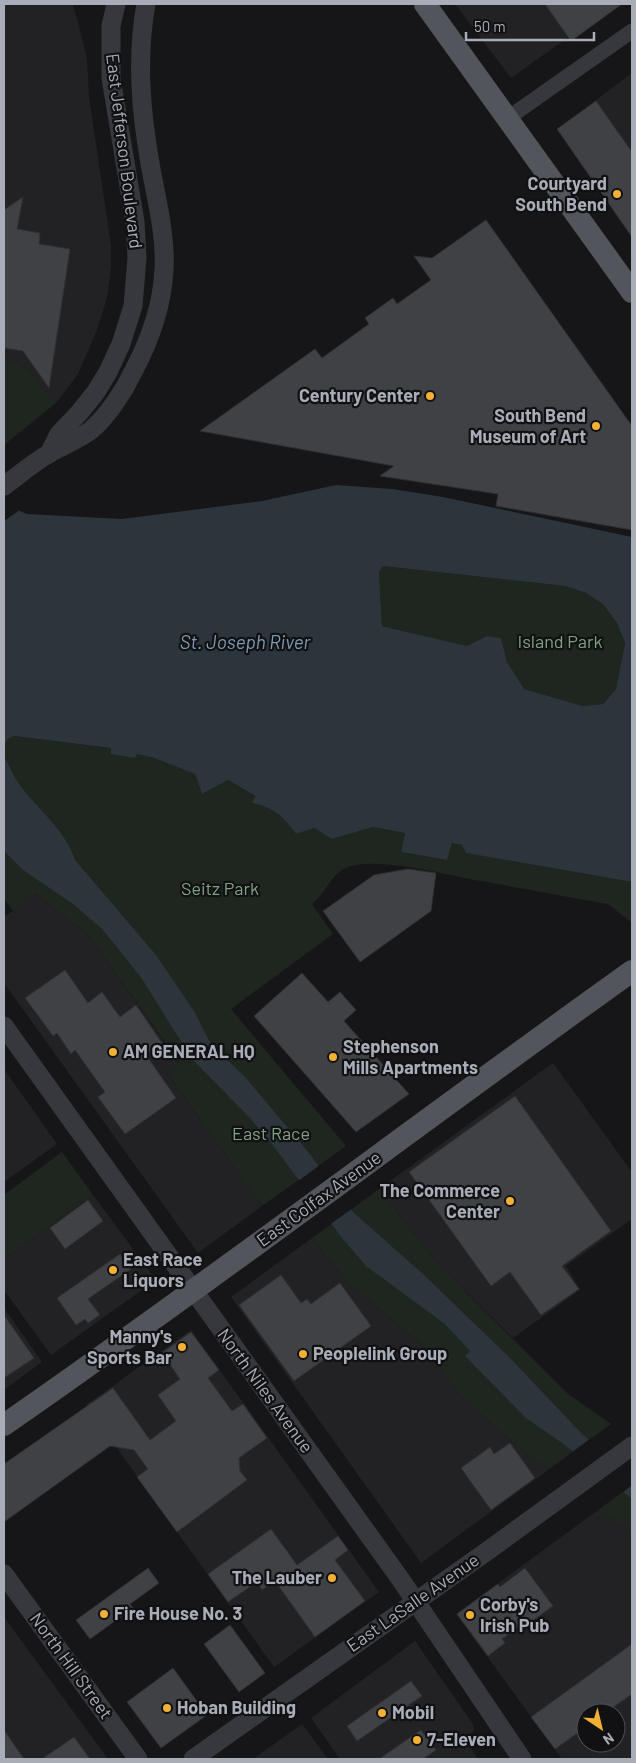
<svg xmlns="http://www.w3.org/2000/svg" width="636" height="1763" font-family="Barlow,sans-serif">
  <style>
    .built { fill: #222225; fill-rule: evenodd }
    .green { fill: #1e261f }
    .water { fill: #2c353c; fill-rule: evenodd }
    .pier { fill: #161618 }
    .building { fill: #404145; stroke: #303034 }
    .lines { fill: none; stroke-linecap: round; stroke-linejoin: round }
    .minor { stroke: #37383d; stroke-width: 15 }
    .tertiary { stroke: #37383d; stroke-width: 19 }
    .primary { stroke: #53555c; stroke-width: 22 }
    .poi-dot { fill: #f2b134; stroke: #111113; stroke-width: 2 }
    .labels { text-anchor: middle; stroke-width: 4.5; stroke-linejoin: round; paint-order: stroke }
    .street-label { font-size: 18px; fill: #a8adb8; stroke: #111113 }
    .poi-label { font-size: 18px; font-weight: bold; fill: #a8adb8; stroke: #111113; text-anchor: start }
    .park-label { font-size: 18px; fill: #7fa381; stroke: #111113 }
    .water-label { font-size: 19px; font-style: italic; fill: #7f9bb3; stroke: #111113 }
  </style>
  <rect width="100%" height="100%" fill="#161618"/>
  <!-- built -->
  <g class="built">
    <polygon points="4,4 73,4 87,58 89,97 111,245 111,267 107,298 97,330 78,374 56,403 27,369 4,357"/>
    <polygon points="455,4 615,4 511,78"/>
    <polygon points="632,73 632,237 557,129"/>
    <polygon points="36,894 88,935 180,1064 167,1073 262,1206 198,1253 4,983 4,917"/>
    <polygon points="553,1063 632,1172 632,1219 566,1266 580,1290 513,1338 438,1264 379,1189"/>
    <polygon points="4,1069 57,1144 4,1182"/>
    <polygon points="93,1195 156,1280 51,1355 4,1290 4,1259"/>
    <polygon points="312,1238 349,1284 420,1343 457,1392 498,1430 548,1470 421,1563 231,1297"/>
    <polygon points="4,1308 42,1362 4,1390"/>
    <polygon points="191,1330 379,1592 274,1667 86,1405"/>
    <path d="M598 1510 632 1532V1759H562L456 1614ZM586 1713H616V1743H586Z"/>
    <polygon points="4,1617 108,1759 4,1759"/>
    <polygon points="415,1641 473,1724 474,1731 464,1739 478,1759 340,1759 311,1718"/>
    <polygon points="302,1724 328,1759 253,1759"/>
  </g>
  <!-- green -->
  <g class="green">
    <polygon points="4,357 27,369 56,403 4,445"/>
    <polygon points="383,566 565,586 586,593 603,603 617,623 625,643 616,689 603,704 583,706 523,689 507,662 501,638 487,636 467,646 382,626 379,572"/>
    <path d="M14 736 111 748V753L137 754 154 758 195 774 202 794 227 780 255 796 252 803C273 807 284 817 296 834L314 828 332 839 373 827 405 833 401 852 447 860 452 843 462 845 467 853 632 882V923L608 904C561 896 515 887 469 879 439 873 376 857 348 867 329 875 327 893 312 904L333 934 231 1009 346 1146 262 1206 167 1073 180 1063 88 935 36 894 13 911 4 898V746L8 739Z"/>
    <polygon points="62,1152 93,1195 4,1259 4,1195"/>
    <polygon points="379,1189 438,1264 567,1393 611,1424 548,1470 498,1430 457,1392 420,1343 349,1284 312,1238"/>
    <polygon points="632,1485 632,1532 598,1510"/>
  </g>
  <!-- water -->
  <g class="water">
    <path d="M336 485 392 489 443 497 632 537V882L466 853 462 845 452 843 447 860 401 852 405 833 373 827 332 839 314 828 296 834C284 817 273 807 252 803L255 796 228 780 202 794 195 774 154 758 137 754 135 758 111 754V748L14 736 8 739 4 746V504L27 514 122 519 262 501ZM383 566 565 586 586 593 603 604 617 623 625 643 616 689 603 704 583 706 524 689 507 662 501 638 487 636 467 646 382 626 379 572Z"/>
    <path d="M4 757C9 764 12 773 17 781 36 809 64 827 75 860L156 955 194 1011 211 1044 246 1078 309 1153 354 1213 423 1274 512 1360 583 1435 632 1472V1499L562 1443 526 1418 465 1356 470 1351 445 1324 366 1266 342 1238 269 1140 246 1114 192 1059 142 979 121 952 102 929 73 904 23 870 4 851Z"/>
  </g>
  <!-- pier -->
  <g class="pier">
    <polygon points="4,502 21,509 4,521"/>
    <polygon points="321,1164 353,1208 329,1225 297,1182"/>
    <polygon points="591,1438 632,1469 632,1485 622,1493 571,1453"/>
  </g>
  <!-- building -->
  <g class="building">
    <polygon points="545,4 622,4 571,41"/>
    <polygon points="596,101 632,152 632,237 557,129"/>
    <polygon points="23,197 17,229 40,233 39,244 70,249 49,388 23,351 4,348 4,210"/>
    <polygon points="486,220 632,426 632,530 496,506 498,494 380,476 394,466 200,431 315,349 322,358 369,324 365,318 393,298 397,304 431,280 414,256 432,258"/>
    <polygon points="408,869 436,873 431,911 360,962 323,911 374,875"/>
    <polygon points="65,970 88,1003 102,992 120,1017 136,1005 162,1043 146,1055 176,1098 125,1134 98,1097 105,1092 75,1050 71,1054 57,1033 53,1036 25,998"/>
    <polygon points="302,973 328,1002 340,992 356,1010 344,1021 409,1094 356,1132 254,1016"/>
    <polygon points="515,1096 611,1231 562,1266 579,1289 541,1315 510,1272 491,1286 409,1172"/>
    <polygon points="88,1200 103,1221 65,1249 50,1228"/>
    <polygon points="120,1254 131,1269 88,1299 100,1315 88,1323 85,1319 76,1325 57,1298"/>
    <polygon points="281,1275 301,1303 307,1299 311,1304 340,1283 371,1326 294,1381 239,1305"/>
    <polygon points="4,1315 34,1358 4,1378"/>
    <polygon points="191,1332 219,1370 208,1378 232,1411 243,1404 267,1438 239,1458 240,1471 247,1480 177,1532 137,1477 148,1469 134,1450 110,1446 4,1522 4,1464 113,1388 150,1440 176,1421 158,1395 180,1379 162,1353"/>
    <polygon points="510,1443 535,1478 491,1510 461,1468 490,1447 494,1454"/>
    <polygon points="271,1529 297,1565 338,1536 348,1550 335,1560 365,1601 315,1637 275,1581 262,1590 257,1582 228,1602 208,1574"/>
    <polygon points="148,1568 159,1583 130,1604 133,1608 90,1639 76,1620"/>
    <polygon points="525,1568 553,1606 528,1624 527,1621 502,1639 505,1643 488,1656 457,1614 498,1584 500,1587"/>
    <polygon points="230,1625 265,1673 239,1692 204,1644"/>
    <polygon points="632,1644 632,1694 605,1713 586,1713 586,1727 555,1749 531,1717"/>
    <polygon points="173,1668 207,1715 161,1748 127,1702"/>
    <polygon points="411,1681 422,1696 357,1741 347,1726"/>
    <polygon points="4,1730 24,1759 4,1759"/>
    <polygon points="421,1730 436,1750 423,1759 379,1759"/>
    <polygon points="74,1737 90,1759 42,1759"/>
  </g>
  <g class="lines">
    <!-- minor -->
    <polyline class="minor" points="508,118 632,31"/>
    <!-- tertiary -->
    <g class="tertiary">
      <polyline points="49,454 59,434 79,413 96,392 108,372 121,344 133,306 137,258 135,222 111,78 111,26 116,4"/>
      <path d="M4 486C19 475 34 462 50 453 63 446 77 440 90 431 108 416 124 391 134 370 151 338 162 306 164 270 166 236 157 202 151 169 141 114 136 59 146 4"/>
      <polyline points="4,1026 401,1580 522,1759"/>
      <polyline points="4,1574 138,1759"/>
      <polyline points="193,1759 486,1552 632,1446"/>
    </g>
    <!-- primary -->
    <g class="primary">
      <polyline points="425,4 632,292"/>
      <path d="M4 1425C216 1278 422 1121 632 971"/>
    </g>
  </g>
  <!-- markers -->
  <g class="poi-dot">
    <circle cx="617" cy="194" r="5"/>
    <circle cx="430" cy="396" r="5"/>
    <circle cx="596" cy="426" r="5"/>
    <circle cx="113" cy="1052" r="5"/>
    <circle cx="333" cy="1057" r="5"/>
    <circle cx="510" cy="1201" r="5"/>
    <circle cx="113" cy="1270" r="5"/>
    <circle cx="182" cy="1347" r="5"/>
    <circle cx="303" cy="1354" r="5"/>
    <circle cx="332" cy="1578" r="5"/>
    <circle cx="104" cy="1614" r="5"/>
    <circle cx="470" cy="1615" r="5"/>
    <circle cx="167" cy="1708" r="5"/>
    <circle cx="382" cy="1713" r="5"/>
    <circle cx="417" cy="1740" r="5"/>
  </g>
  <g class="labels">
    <!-- street labels -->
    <g class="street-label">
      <text transform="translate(124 151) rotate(83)" y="6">East Jefferson Boulevard</text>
      <text transform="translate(319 1199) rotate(-36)" y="6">East Colfax Avenue</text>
      <text transform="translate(265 1391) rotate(54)" y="6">North Niles Avenue</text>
      <text transform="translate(413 1603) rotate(-35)" y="6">East LaSalle Avenue</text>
      <text transform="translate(71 1666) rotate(54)" y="6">North Hill Street</text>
    </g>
    <!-- poi labels -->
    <g class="poi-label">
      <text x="607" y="190" text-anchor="end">Courtyard<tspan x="607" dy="21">South Bend</tspan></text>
      <text x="420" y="402" text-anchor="end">Century Center</text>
      <text x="586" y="422" text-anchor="end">South Bend<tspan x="586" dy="21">Museum of Art</tspan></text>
      <text x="343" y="1053">Stephenson<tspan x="343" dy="21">Mills Apartments</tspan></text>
      <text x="123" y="1058">AM GENERAL HQ</text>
      <text x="500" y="1197" text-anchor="end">The Commerce<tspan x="500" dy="21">Center</tspan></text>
      <text x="123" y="1266">East Race<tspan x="123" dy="21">Liquors</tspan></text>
      <text x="172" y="1343" text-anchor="end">Manny's<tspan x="172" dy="21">Sports Bar</tspan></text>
      <text x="313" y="1360">Peoplelink Group</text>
      <text x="322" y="1584" text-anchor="end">The Lauber</text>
      <text x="480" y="1611">Corby's<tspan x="480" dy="21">Irish Pub</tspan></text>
      <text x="114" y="1620">Fire House No. 3</text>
      <text x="177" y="1714">Hoban Building</text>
      <text x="392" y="1719">Mobil</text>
      <text x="427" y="1746">7-Eleven</text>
    </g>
    <!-- park labels -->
    <g class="park-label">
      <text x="560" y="648">Island Park</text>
      <text x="220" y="895">Seitz Park</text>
      <text x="271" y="1140">East Race</text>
    </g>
    <!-- water labels -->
    <g class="water-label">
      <text x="245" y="649">St. Joseph River</text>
    </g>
  </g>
  <!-- border -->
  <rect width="636" height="1763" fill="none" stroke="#a8adb8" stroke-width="10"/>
  <!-- north arrow -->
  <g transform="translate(601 1728) rotate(145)"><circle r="24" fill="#111113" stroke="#4d4f55"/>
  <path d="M0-4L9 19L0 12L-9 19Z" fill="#f2b134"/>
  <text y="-8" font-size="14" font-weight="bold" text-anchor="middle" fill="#a8adb8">N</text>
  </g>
  <!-- scale -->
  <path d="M466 32v8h128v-8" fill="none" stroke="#a8adb8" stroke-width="2.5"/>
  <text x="474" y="32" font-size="15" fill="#a8adb8" stroke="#111113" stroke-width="4" paint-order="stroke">50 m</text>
</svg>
